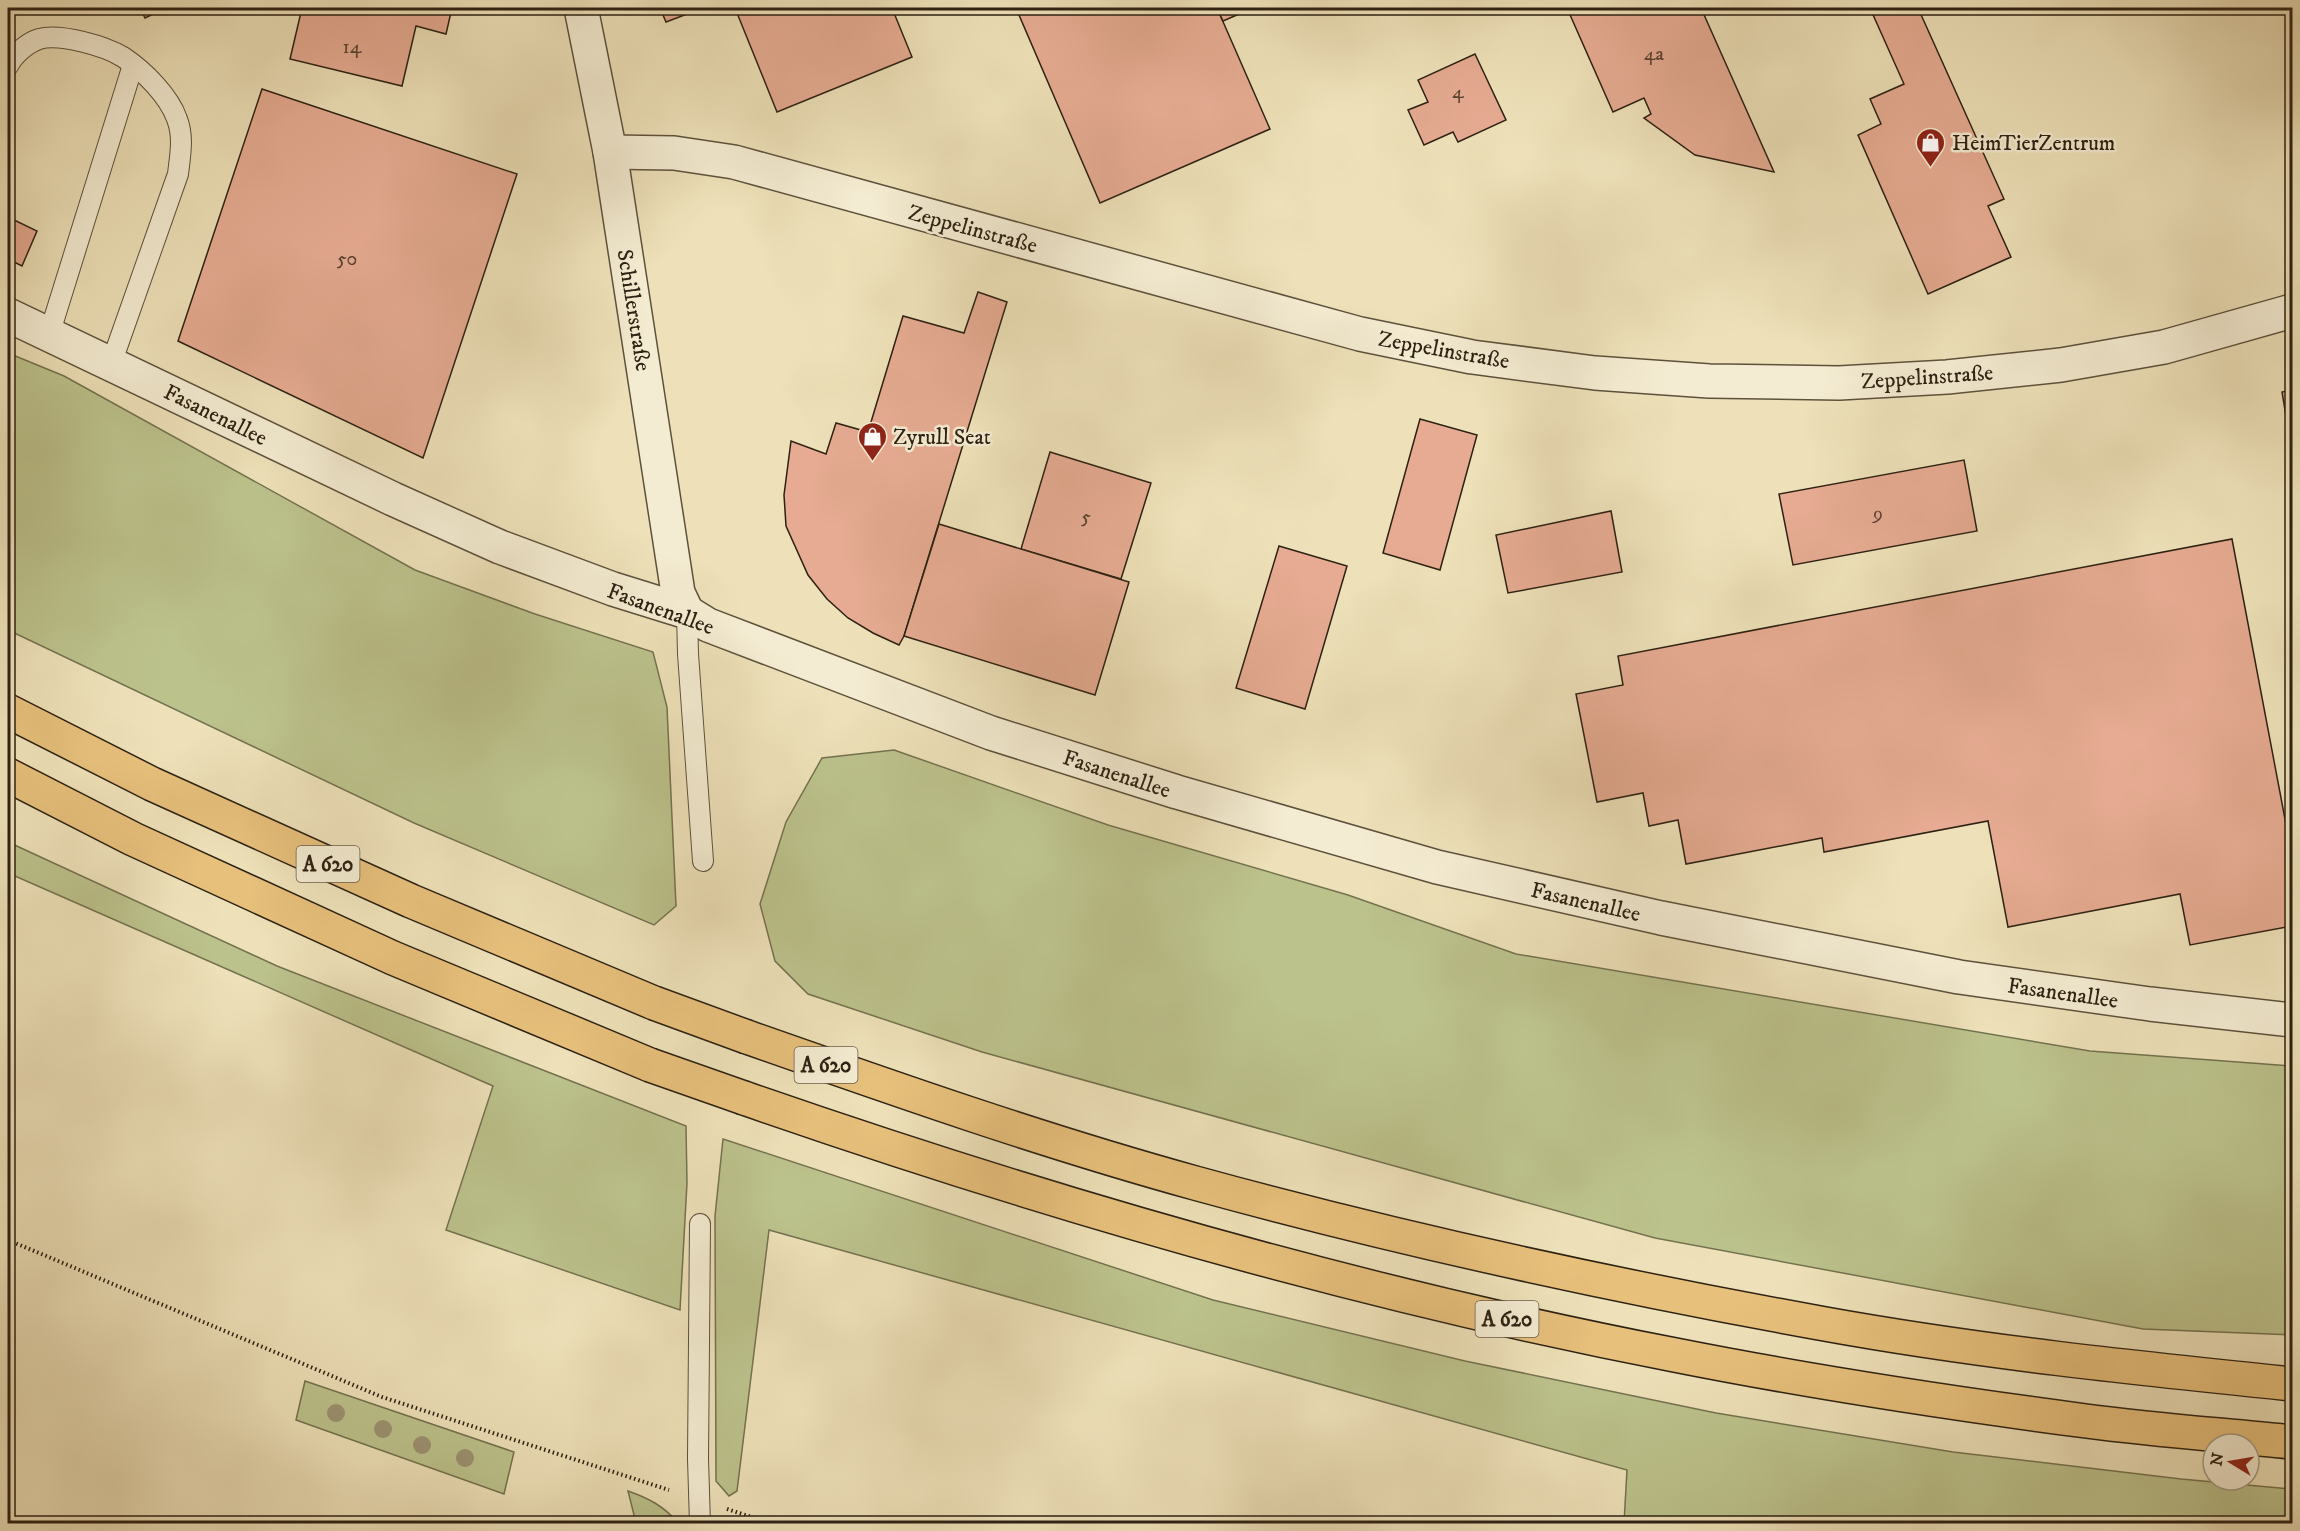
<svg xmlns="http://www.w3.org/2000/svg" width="2300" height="1531" font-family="'IM FELL DW Pica',serif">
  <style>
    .green { fill: #bcc28c; stroke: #747250; stroke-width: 1.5 }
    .building { fill: #e6ab92; stroke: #2d2113; stroke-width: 1.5 }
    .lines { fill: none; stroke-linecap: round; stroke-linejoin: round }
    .lane-casing { stroke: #5d513c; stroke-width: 22 }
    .street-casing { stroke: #5d513c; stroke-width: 36 }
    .highway-casing { stroke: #2d2113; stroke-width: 36 }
    .path { stroke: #2d2113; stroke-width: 4; stroke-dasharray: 1.5 3; stroke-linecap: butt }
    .lane { stroke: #f4ecd2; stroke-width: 20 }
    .street { stroke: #f4ecd2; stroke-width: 33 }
    .highway { stroke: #e7c07c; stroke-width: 33 }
    .highway-bridge-casing { stroke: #2d2113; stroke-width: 36; stroke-linecap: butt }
    .highway-bridge { stroke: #e7c07c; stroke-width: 33 }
    .tree { fill: #9c9272 }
    .labels { text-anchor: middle; stroke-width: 5; stroke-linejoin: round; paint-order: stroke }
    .number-label { font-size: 20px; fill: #5b4433 }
    .shield { fill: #f4ecd2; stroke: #695e4c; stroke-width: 1.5 }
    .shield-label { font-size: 21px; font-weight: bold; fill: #2d2113 }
    .poi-label { font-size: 22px; fill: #2d2113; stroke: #f4ecd2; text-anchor: start }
    .street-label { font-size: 22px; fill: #2d2113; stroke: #f4ecd2 }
  </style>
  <rect width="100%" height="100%" fill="#eee1b9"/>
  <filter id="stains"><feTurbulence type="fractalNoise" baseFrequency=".00333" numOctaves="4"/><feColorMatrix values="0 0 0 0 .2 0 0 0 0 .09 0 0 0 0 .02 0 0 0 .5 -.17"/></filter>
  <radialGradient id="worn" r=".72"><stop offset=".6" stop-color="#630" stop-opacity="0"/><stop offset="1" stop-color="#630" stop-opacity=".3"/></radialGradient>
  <!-- green -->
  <g class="green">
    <polygon points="8,353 64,376 415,570 535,614 653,652 667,707 676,906 654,925 414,823 8,630"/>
    <polygon points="894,750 1108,825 1348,895 1516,954 2090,1051 2292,1066 2292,1335 2143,1329 1655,1238 982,1052 808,994 775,961 760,904 786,822 822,758"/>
    <polygon points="8,842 277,966 686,1126 687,1183 680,1310 446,1230 493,1086 8,873"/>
    <polygon points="723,1139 1213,1300 1465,1361 1716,1413 1953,1452 2181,1479 2292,1489 2292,1523 1624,1523 1627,1470 769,1230 737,1491 729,1496 716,1481 715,1216"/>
    <polygon points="305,1381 514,1452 504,1494 296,1420"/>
    <path d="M628 1491C648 1498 664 1506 678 1523H636Z"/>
  </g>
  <!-- building -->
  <g class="building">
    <polygon points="140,8 166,8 145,18"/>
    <polygon points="302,8 452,8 446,34 416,26 402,86 290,59"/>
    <polygon points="660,8 703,8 666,22"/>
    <polygon points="735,8 892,8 912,57 777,112"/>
    <polygon points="1016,8 1217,8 1270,129 1100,203"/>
    <polygon points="1217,8 1253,8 1223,21"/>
    <polygon points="1567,8 1701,8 1774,172 1695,155 1644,118 1651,114 1644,98 1613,112"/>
    <polygon points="1870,8 1918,8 2004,199 1988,206 2011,257 1928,294 1858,135 1881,124 1870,99 1904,84"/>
    <polygon points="1475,54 1506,120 1458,142 1453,132 1424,145 1408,110 1428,102 1418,80"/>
    <polygon points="262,89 517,174 423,458 178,341"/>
    <polygon points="8,217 37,231 22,266 8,259"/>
    <polygon points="978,292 1007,302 904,636 899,645 873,633 848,618 827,599 808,575 786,526 784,495 791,441 826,454 836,423 868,432 903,316 964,333"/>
    <polygon points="2292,390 2292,452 2282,392"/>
    <polygon points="1420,419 1477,435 1440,570 1383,553"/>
    <polygon points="1050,452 1151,483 1121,579 1021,549"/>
    <polygon points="1964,460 1977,531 1793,565 1779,494"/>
    <polygon points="1611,511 1622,572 1508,593 1496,535"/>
    <polygon points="939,524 1129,582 1095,695 904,636"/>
    <polygon points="2232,539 2292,856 2292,926 2190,945 2180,894 2008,927 1988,821 1824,852 1822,838 1686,864 1678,820 1649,826 1643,793 1597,802 1576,694 1623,685 1618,656"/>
    <polygon points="1279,546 1347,566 1305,709 1236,688"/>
  </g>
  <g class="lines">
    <defs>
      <g id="lane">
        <path d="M8 66C13 55 27 43 39 39 60 33 105 46 123 57 144 71 169 96 177 119 184 137 180 156 178 174L111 364"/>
        <polyline points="49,335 133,65"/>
        <polyline points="687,612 688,654 703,861"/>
        <polyline points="700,1524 698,1459 700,1224"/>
      </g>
      <g id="street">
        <polyline points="581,8 610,152 678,593 687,612"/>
        <polyline points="610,152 674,153 734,162 1360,334 1472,357 1595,373 1709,381 1839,383 1947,377 2061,365 2164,347 2292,311"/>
        <polyline points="8,315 393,499 500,547 613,589 687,612 708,625 991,733 1177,792 1437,867 1661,918 1959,977 2150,1004 2292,1020"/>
      </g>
      <g id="highway">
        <polyline points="8,711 152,784 411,901 654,1003"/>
        <polyline points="8,775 133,839 393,958 650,1065"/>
        <path d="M747 1037C895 1089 1043 1141 1195 1183 1402 1240 1614 1286 1825 1324 1980 1352 2136 1368 2292 1384"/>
        <path d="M744 1098C1049 1204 1359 1294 1675 1355 1811 1382 1949 1403 2086 1421 2154 1430 2224 1435 2292 1442"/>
      </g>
    </defs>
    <!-- lane casing -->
    <use href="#lane" class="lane-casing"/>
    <!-- street casing -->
    <use href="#street" class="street-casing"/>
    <!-- highway casing -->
    <use href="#highway" class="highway-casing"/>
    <!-- path -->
    <g class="path">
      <polyline points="8,1240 382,1397 669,1490"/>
      <polyline points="727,1509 773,1524"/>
    </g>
    <!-- lane -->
    <use href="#lane" class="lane"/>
    <!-- street -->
    <use href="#street" class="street"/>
    <!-- highway -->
    <use href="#highway" class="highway"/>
    <defs>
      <g id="highway-bridge">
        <polyline points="654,1003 747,1037"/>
        <polyline points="650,1065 744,1098"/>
      </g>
    </defs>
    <!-- highway-bridge casing -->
    <use href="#highway-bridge" class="highway-bridge-casing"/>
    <!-- highway-bridge -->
    <use href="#highway-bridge" class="highway-bridge"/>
  </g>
  <!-- trees -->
  <g class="tree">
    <circle cx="336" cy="1413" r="9"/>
    <circle cx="383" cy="1429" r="9"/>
    <circle cx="422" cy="1445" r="9"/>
    <circle cx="465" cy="1458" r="9"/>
  </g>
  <!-- icons -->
  <defs>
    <symbol id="shop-pin" viewBox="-11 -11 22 30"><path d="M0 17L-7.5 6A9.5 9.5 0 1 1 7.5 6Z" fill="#8f2418" stroke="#f4ecd2"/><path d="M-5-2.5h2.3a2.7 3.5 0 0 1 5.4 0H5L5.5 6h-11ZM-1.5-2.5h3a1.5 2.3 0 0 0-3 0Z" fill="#fff"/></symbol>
  </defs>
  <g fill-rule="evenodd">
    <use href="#shop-pin" x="1914" y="126" width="33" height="45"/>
    <use href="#shop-pin" x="856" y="420" width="33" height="45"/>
  </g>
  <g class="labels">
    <!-- number labels -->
    <g class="number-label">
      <text x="352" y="53">14</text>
      <text x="1654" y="60">4a</text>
      <text x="1458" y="98">4</text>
      <text x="347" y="265">50</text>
      <text x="1878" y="520">9</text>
      <text x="1086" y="523">5</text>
    </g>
    <!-- shield labels -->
    <g class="shield">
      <rect x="296.5" y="846" width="63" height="36" rx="4.5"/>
      <rect x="794.5" y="1047" width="63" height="36" rx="4.5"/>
      <rect x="1475.5" y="1301" width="63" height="36" rx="4.5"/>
    </g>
    <g class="shield-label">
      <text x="328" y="871">A 620</text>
      <text x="826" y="1072">A 620</text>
      <text x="1507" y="1326">A 620</text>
    </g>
    <!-- poi labels -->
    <g class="poi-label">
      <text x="1952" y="150">HeimTierZentrum</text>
      <text x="893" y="444">Zyrull Seat</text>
    </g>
    <!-- street labels -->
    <g class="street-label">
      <text transform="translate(973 228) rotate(15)" y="8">Zeppelinstraße</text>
      <text transform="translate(635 310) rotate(81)" y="8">Schillerstraße</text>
      <text transform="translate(1444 349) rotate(10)" y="8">Zeppelinstraße</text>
      <text transform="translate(1927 376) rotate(-4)" y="8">Zeppelinstraße</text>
      <text transform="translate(216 414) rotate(26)" y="8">Fasanenallee</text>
      <text transform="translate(661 608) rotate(20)" y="8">Fasanenallee</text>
      <text transform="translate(1117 773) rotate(18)" y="8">Fasanenallee</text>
      <text transform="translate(1586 901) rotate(13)" y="8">Fasanenallee</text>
      <text transform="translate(2063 992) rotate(8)" y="8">Fasanenallee</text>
    </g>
  </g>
  <!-- margin -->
  <rect width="2300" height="1531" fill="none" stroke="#eee1b9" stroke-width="30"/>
  <rect x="9" y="9" width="2282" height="1513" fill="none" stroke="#2d2113" stroke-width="3"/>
  <rect x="15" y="15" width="2270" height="1501" fill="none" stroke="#2d2113" stroke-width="1.5"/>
  <!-- north arrow -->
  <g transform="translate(2231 1462) rotate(281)"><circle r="28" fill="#f4ecd2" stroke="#a49b86" stroke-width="1.5"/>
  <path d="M0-4.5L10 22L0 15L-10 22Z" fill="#8f2418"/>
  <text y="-9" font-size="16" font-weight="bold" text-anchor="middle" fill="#2d2113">N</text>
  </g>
  <rect width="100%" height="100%" filter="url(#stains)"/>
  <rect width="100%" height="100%" fill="url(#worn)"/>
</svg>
